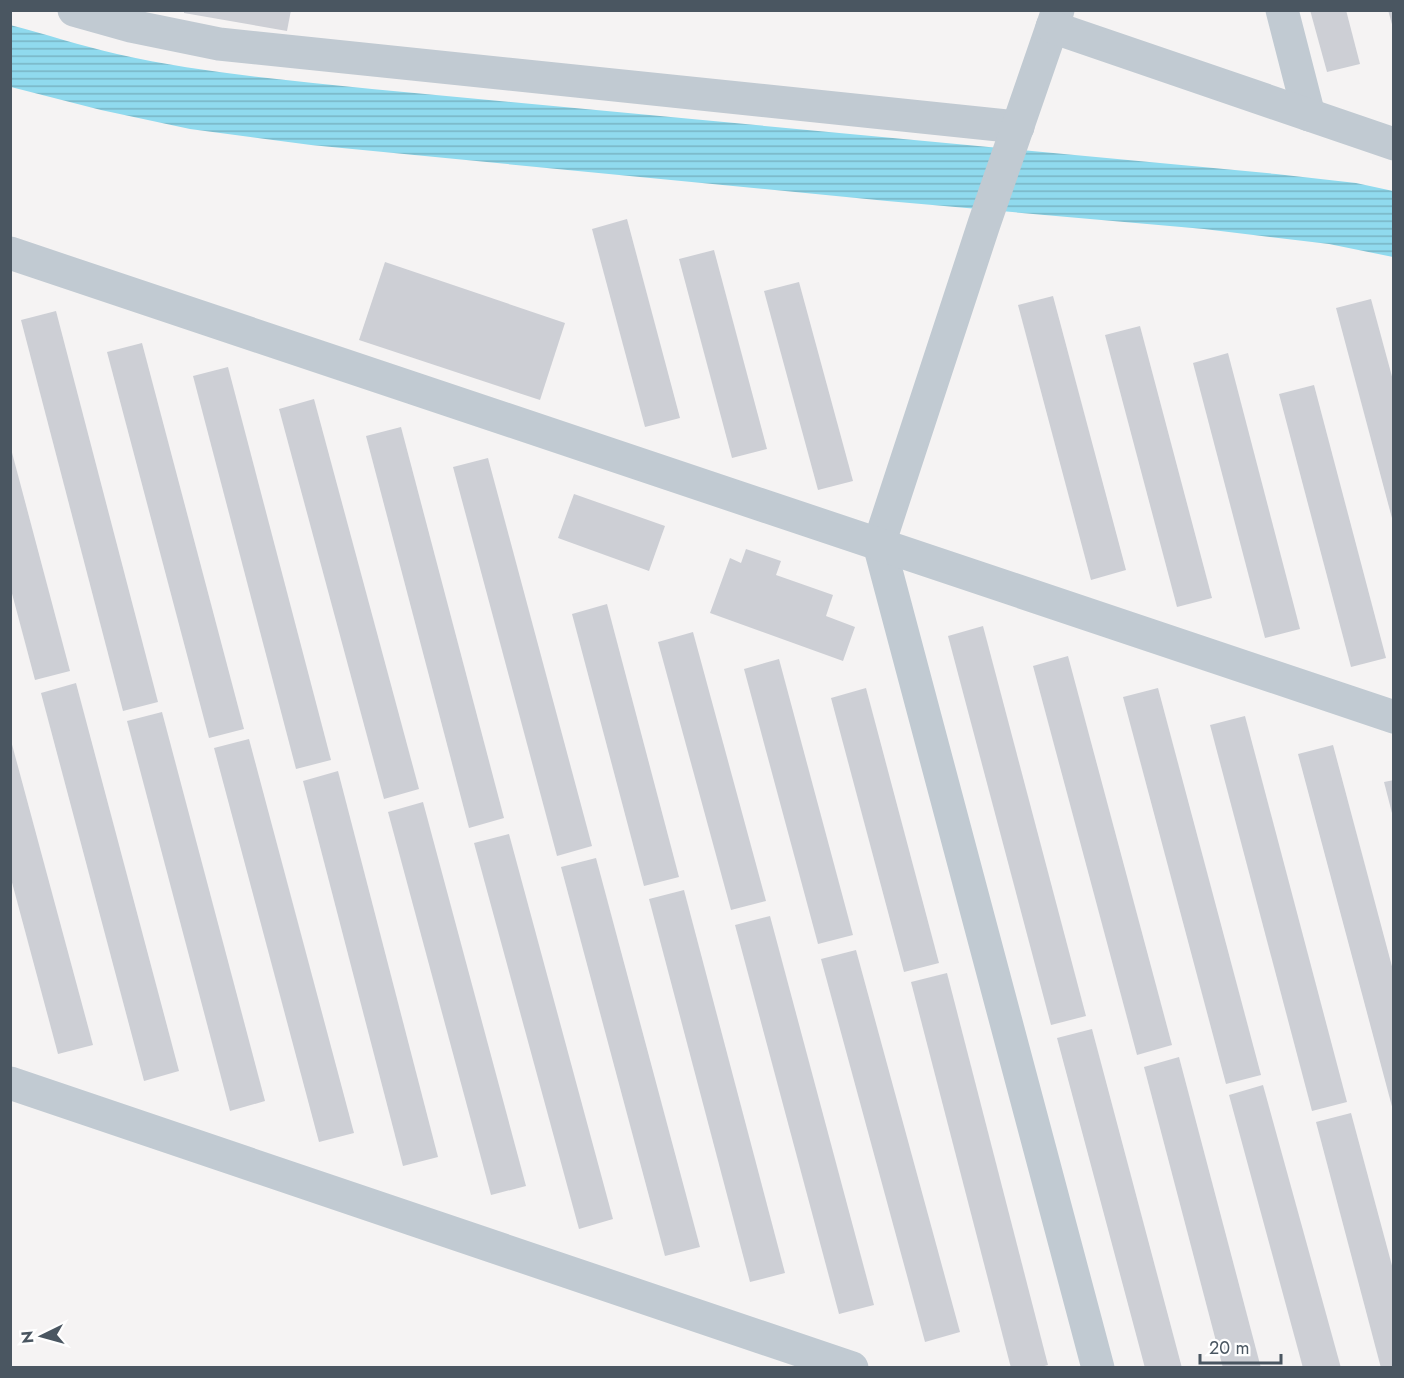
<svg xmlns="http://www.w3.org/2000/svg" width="1404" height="1378" font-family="Jost,sans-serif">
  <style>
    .water { fill: url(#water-rules) }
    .building { fill: #cdcfd5 }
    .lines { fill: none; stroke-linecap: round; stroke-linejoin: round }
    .minor { stroke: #c1cad2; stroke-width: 33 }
  </style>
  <defs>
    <pattern id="water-rules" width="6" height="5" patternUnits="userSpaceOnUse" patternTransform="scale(1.5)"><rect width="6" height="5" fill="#90daee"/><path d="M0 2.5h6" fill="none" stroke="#78b4c4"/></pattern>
  </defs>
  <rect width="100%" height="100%" fill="#f5f3f3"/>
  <!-- water -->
  <path class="water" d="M10 25C46 34 81 46 117 54 201 73 287 80 372 89L1276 174 1356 183 1393 191V257L1329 244 1204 229 887 201 311 145 190 129 101 110 11 87Z"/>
  <!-- building -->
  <g class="building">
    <polygon points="184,10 291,10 287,31 184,13"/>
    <polygon points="1310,10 1346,10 1360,64 1327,72"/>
    <polygon points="1388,10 1394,10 1394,28 1393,28"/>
    <polygon points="627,219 680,418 645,427 592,229"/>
    <polygon points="714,250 767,449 732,458 679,259"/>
    <polygon points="385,262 565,323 540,400 359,340"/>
    <polygon points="799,282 853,481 818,490 764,291"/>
    <polygon points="1053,296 1126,570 1091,580 1018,305"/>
    <polygon points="1371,299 1394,384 1393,522 1336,308"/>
    <polygon points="56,311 158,702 123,711 21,320"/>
    <polygon points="1140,326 1212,598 1177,607 1105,335"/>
    <polygon points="142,343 244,729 209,738 107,352"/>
    <polygon points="1228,353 1300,629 1265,638 1193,363"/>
    <polygon points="228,367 331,760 296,769 193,376"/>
    <polygon points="1314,385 1386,658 1351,667 1279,394"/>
    <polygon points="314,399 419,789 384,799 279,409"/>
    <polygon points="401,427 504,818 469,828 366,436"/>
    <polygon points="10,445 70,671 35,680 10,586"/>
    <polygon points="488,458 592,846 557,856 453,467"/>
    <polygon points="574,494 665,526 649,571 558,538"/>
    <polygon points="746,549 781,561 776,575 833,595 826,616 855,627 843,661 710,613 730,558 741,563"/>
    <polygon points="607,604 679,877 644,886 572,614"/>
    <polygon points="983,626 1086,1016 1051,1025 948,636"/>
    <polygon points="693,632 766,901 731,910 658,642"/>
    <polygon points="1068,656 1172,1045 1137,1055 1033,666"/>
    <polygon points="779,659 853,935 818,944 744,669"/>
    <polygon points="76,683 179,1071 144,1081 41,693"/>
    <polygon points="866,688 939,963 904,972 831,698"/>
    <polygon points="1158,688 1261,1075 1226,1084 1123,697"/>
    <polygon points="162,712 265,1101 230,1111 127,721"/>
    <polygon points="1245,716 1347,1102 1312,1111 1210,725"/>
    <polygon points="10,737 93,1045 58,1054 10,875"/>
    <polygon points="249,739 354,1133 319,1142 214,748"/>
    <polygon points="1333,745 1394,974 1394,1114 1298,754"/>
    <polygon points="338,771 438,1157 403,1166 303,781"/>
    <polygon points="1394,780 1394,816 1393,817 1384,782"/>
    <polygon points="423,802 526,1186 491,1195 388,812"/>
    <polygon points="509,834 613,1219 579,1229 474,843"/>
    <polygon points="596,858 700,1247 665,1256 561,867"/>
    <polygon points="684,890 785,1273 750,1282 649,899"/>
    <polygon points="770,916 874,1305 839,1314 735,925"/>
    <polygon points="856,950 960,1332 925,1342 821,959"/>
    <polygon points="947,973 1048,1365 1037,1368 1011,1368 911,982"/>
    <polygon points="1092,1029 1182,1368 1145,1368 1057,1038"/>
    <polygon points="1179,1057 1261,1368 1223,1368 1144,1067"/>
    <polygon points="1263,1085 1341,1368 1303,1368 1229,1095"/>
    <polygon points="1351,1113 1394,1273 1394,1368 1381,1368 1316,1122"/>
  </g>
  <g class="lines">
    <!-- minor -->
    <g class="minor">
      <polyline points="74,10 131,26 219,44 1018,127"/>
      <polyline points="1058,10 984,224 879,544 1098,1368"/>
      <polyline points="1282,10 1309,115"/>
      <polyline points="1052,27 1394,144"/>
      <polyline points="10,253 1394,717"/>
      <polyline points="10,1083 852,1368"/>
    </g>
  </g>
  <!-- border -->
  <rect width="1404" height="1378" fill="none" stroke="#4a5661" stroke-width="24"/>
  <!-- north arrow -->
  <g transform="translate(42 1336) rotate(265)" stroke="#ffffff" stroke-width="4.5" paint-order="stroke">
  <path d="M0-4.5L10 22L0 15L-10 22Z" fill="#4a5661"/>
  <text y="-9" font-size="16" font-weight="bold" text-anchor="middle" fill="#4a5661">N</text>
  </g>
  <!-- scale -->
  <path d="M1200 1354v9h81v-9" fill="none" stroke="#4a5661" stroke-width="3"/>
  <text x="1209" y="1354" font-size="18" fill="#4a5661" stroke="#ffffff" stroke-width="4.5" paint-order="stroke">20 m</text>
</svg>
